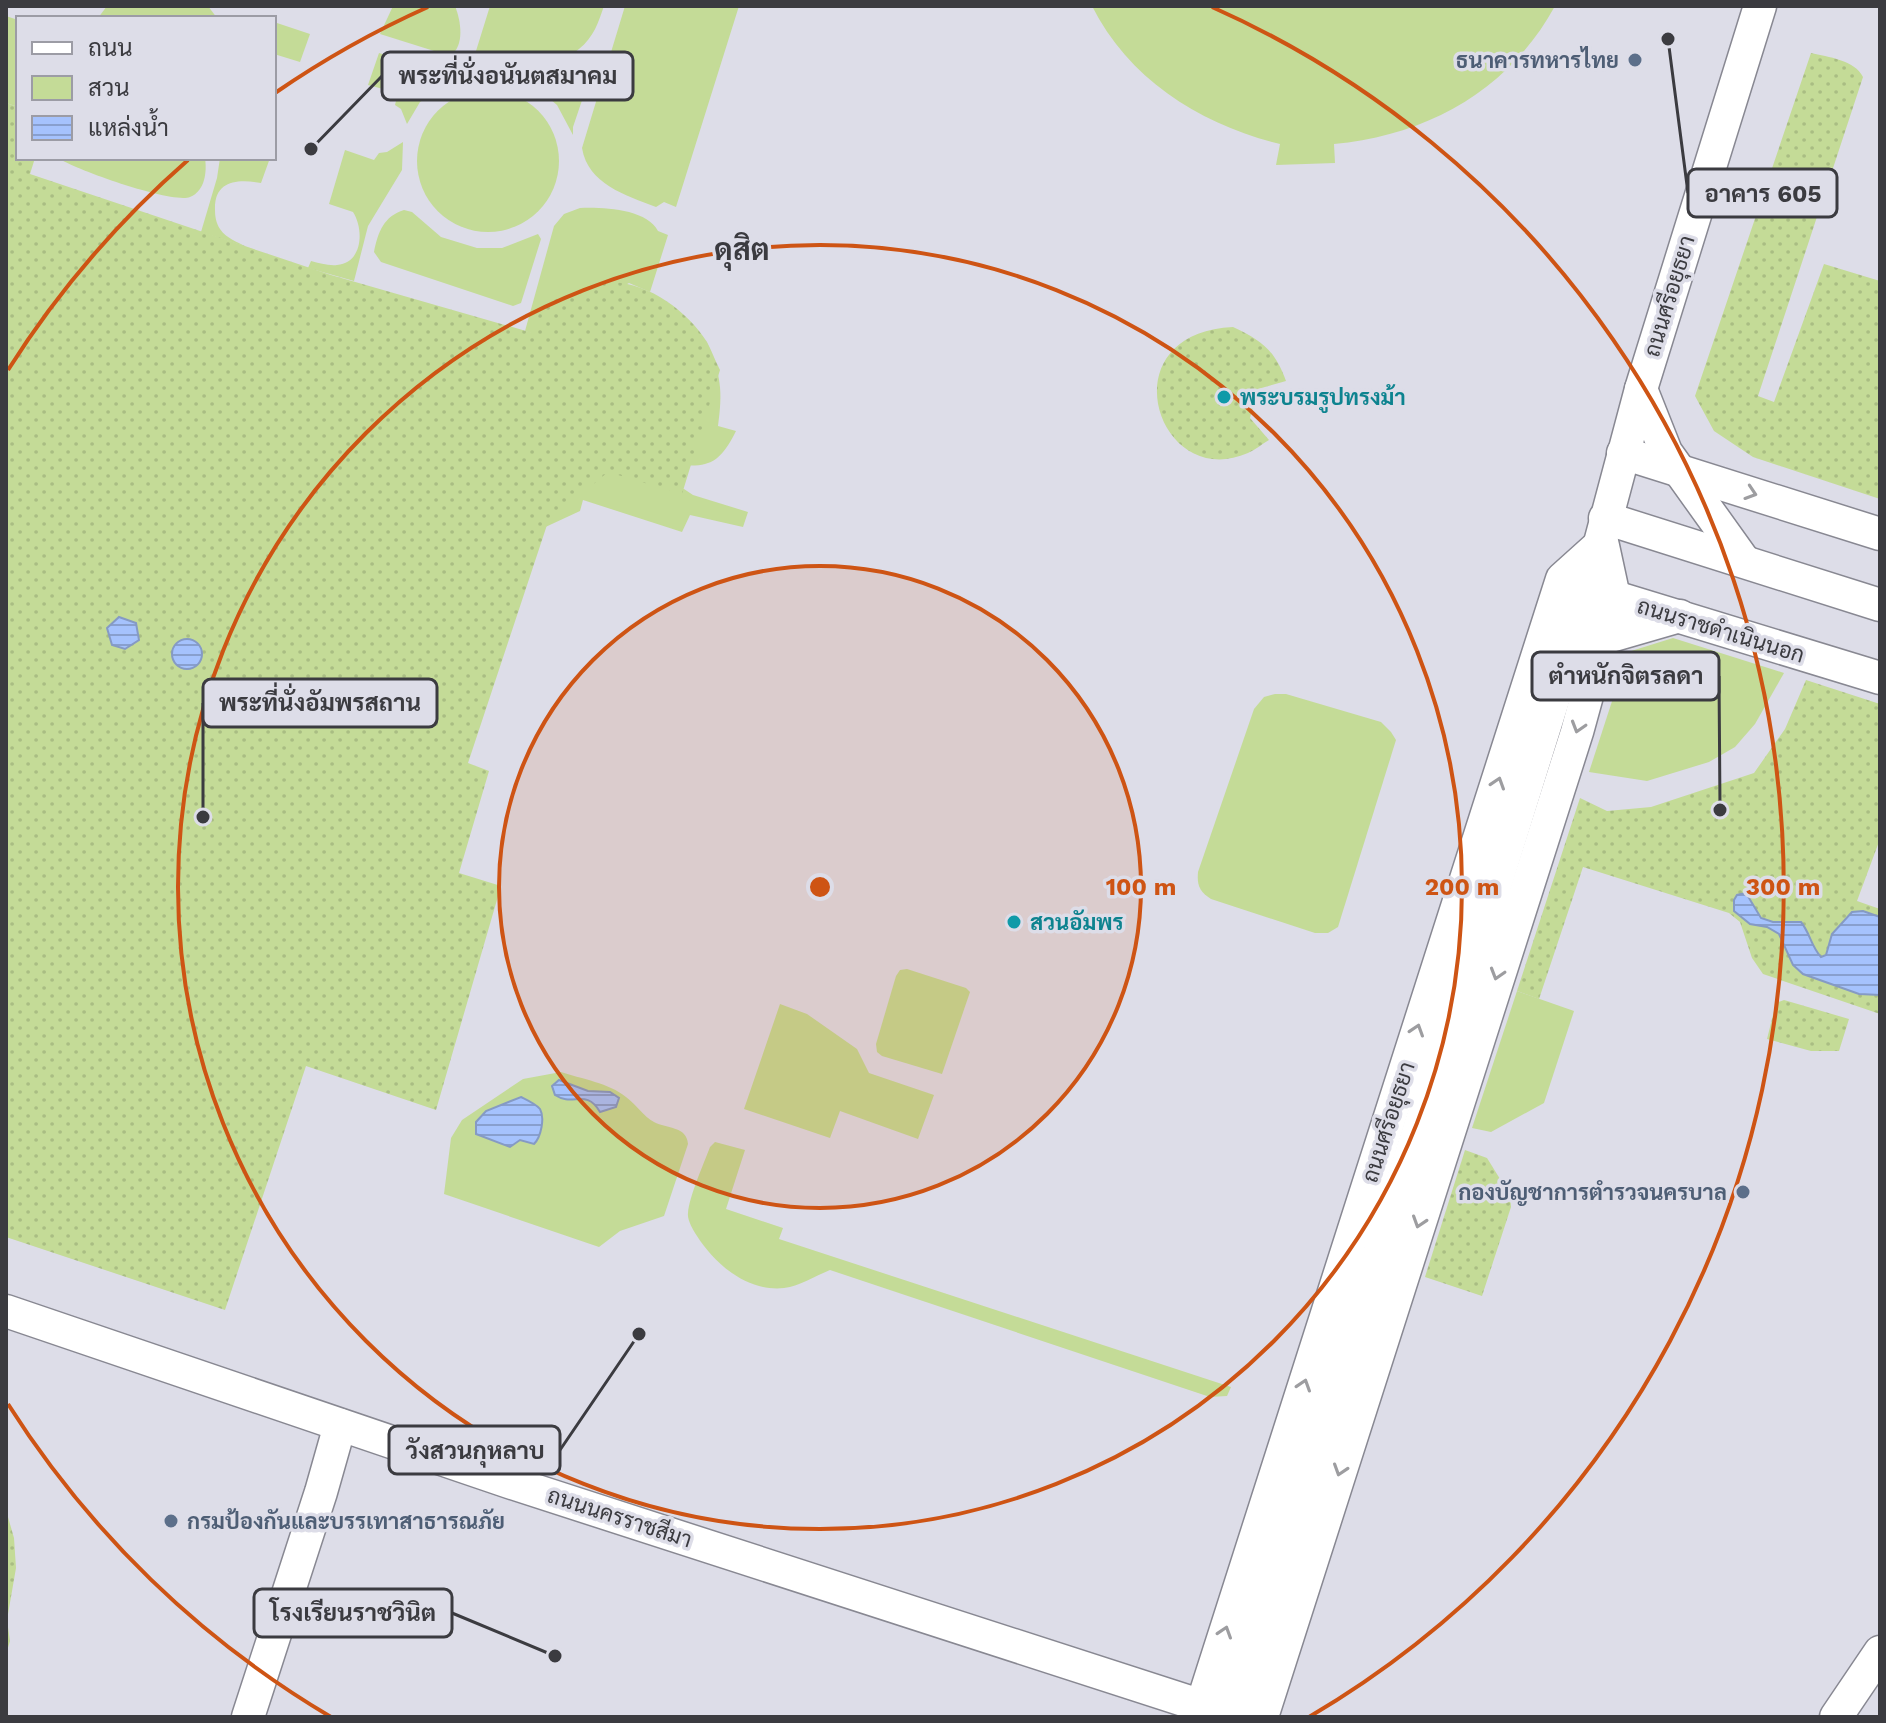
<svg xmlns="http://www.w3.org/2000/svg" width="1886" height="1723" font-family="'Work Sans',Sarabun,sans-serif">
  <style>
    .green { fill: #c4db97 }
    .garden { fill: url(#garden-dots) }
    .water { fill: url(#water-rules); stroke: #859ac4; stroke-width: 2 }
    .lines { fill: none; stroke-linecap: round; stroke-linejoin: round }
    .secondary-casing { stroke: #888892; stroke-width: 35 }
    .secondary { stroke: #fff; stroke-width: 32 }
    .oneway { stroke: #9d9da0 }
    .ring { fill: none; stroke: #ce5414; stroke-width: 4 }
    .service-dot { fill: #5c6f8a; stroke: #dddde8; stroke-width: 3 }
    .culture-dot { fill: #0f9aa8; stroke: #dddde8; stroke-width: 3 }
    .labels { text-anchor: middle; stroke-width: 7; stroke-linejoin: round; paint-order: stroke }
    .service-label { font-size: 22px; font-weight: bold; fill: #4e5e75; stroke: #dddde8; text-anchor: end }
    .street-label { font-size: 22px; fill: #3b3b40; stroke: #dddde8 }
    .culture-label { font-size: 22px; font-weight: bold; fill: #0d838f; stroke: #dddde8; text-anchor: start }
    .district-label { font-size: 30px; font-weight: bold; fill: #3b3b40; stroke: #dddde8 }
    .centre { fill: #ce5414; stroke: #dddde8; stroke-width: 4 }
    .ring-label { font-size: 24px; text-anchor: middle; font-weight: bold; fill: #ce5414; stroke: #dddde8; stroke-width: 7; stroke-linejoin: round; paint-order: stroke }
    .leader { fill: none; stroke: #3b3b40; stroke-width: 3 }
    .callout-dot { fill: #3b3b40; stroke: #dddde8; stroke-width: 3 }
    .callout { fill: #dddde8; stroke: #3b3b40; stroke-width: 3 }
    .callout-label { font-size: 24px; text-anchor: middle; font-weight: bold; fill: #3b3b40 }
  </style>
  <defs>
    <pattern id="garden-dots" width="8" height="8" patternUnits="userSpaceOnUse" patternTransform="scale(2)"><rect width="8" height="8" fill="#c4db97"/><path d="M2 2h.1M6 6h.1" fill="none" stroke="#a9bd83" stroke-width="1.8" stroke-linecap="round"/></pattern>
    <pattern id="water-rules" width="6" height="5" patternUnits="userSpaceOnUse" patternTransform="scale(2)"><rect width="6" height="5" fill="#a5c2fd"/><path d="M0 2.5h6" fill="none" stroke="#889fce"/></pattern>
  </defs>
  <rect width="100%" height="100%" fill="#dddde8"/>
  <!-- green -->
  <g class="green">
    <polygon points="107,6 208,6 217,18 98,18"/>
    <path d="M393 6H455C461 21 465 46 450 56L380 34Z"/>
    <path d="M490 6H604C598 23 594 37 579 49 557 67 527 80 498 71 487 67 479 63 476 51Z"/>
    <path d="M625 6H739L676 207 664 202 656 207C625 195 588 184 582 148Z"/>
    <path d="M1092 6H1555C1509 90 1428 135 1334 144L1335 163 1276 165 1280 144C1202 125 1129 80 1092 6Z"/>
    <polygon points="6,16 18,20 18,107 6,103"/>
    <polygon points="274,22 310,34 300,62 274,54"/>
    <polygon points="379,53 447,74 445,86 420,102 407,124 401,109 395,105 398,93 368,85"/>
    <path d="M598 53 573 127V135L557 105 537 88C563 84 581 72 598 53Z"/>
    <circle cx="488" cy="161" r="71"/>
    <path d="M403 142 402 170 368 226 354 281 308 268 311 261C319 263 329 266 337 265 363 263 364 229 353 212L329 204 345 150 374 160 379 153 387 152Z"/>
    <path d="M58 158H205C207 172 205 191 190 197 172 204 76 170 58 158Z"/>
    <path d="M220 158H270L261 183C238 179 214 180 215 210 215 216 216 223 220 229 226 238 237 242 247 247L201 232 217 178Z"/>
    <path d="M580 208C603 207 647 209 658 231L668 235 650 292 629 283 534 334 525 331 554 226 564 214Z"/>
    <path d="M404 210 412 212 441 237 477 248H502L538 234 541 239 521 303 513 306 381 262 374 252C378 232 384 216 404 210Z"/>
    <path d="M707 343C721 375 723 391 718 426L736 431C718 467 706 468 669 464Z"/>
    <polygon points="612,469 684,489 693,495 748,512 743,527 690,515 682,532 583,500 580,511 539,530 536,499"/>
    <polygon points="1673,638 1784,673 1755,724 1735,747 1709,762 1647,781 1589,772 1628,652"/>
    <path d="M1275 694H1286L1381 722 1391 732 1396 740 1338 927 1328 933H1315L1211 899C1199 891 1197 885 1198 872L1254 709 1264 697Z"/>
    <polygon points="907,969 966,988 970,992 942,1074 882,1056 877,1052 876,1044 896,976 900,970"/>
    <polygon points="1517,991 1574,1011 1544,1103 1491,1132 1472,1128"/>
    <polygon points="780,1004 807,1014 857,1049 869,1073 934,1095 918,1139 840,1111 830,1138 744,1109"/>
    <path d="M561 1072C582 1079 609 1083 626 1097 636 1104 644 1117 654 1122 667 1129 687 1126 688 1144L664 1216 620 1231 599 1247 444 1194 451 1138 462 1120 523 1079Z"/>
    <path d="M715 1142 745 1150 726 1209 783 1228 779 1239 1231 1387 1227 1396 1210 1397 830 1270C815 1276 800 1286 784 1288 747 1292 715 1264 697 1236 693 1230 687 1220 688 1213 689 1197 704 1163 710 1147Z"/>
  </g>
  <!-- garden -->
  <g class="garden">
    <path d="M1811 53C1828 57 1855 60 1863 77L1758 396 1774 402 1824 264 1880 281V499L1753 457 1714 431 1695 396Z"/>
    <path d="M6 103 18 107V158H35L30 174 331 275 533 333 541 306C559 298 578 288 598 284 640 275 686 309 707 342 712 351 715 361 720 370L682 494 608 472 548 522 468 763 489 771 459 873 501 886 436 1110 306 1066 225 1310 6 1237Z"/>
    <path d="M1233 327C1261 340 1275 350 1286 381L1258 389 1250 418 1269 440C1262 444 1255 450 1248 453 1157 493 1106 333 1233 327Z"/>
    <polygon points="1806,680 1880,704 1880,839 1857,901 1880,909 1880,1014 1763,974 1752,958 1740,922 1729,913 1583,867 1539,999 1517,991 1580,798 1607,811 1651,807 1754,773 1785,729"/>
    <polygon points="1784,1000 1849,1019 1839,1051 1811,1051 1767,1039 1776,1003"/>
    <polygon points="1465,1150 1487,1158 1510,1195 1511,1207 1482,1296 1425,1277"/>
    <polygon points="6,1510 14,1538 16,1568 7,1620 10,1641 6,1654"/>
  </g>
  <!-- water -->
  <g class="water">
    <polygon points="119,617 136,623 139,640 125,649 112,645 107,628"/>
    <circle cx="187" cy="654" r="15"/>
    <path d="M1746 893 1761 918 1773 922H1801C1810 933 1811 946 1821 957L1826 955 1832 934 1852 912 1863 911 1880 917V995L1859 994 1803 974 1793 965 1779 934 1767 927 1750 924 1734 911V900L1737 895Z"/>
    <path d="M559 1080 588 1091 610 1092 619 1098 616 1107 600 1112C586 1088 573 1107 555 1095L552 1086Z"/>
    <path d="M521 1097C527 1100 536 1104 540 1109 545 1118 541 1137 534 1144L520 1140 510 1147 476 1134V1122L486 1111Z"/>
  </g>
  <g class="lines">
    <defs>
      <g id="secondary">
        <polyline points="1641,389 1666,452 1744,561"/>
        <polyline points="1623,453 1880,534"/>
        <polyline points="1605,518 1880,605"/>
        <polyline points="1595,591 1880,678"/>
        <polyline points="1604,638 1680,616"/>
        <polyline points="6,1311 509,1482 1236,1717"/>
        <polyline points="248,1717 321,1492 340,1425"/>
        <polyline points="1198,1717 1562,579 1602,543"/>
        <polyline points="1230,1717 1421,1123 1588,588 1641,389 1760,6"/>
        <polyline points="1262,1717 1577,732 1614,597 1603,546"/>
        <polyline points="1836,1717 1880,1652"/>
      </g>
    </defs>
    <!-- secondary casing -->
    <use href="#secondary" class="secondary-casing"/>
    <!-- secondary -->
    <use href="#secondary" class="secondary"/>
  </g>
  <!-- one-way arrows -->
  <defs><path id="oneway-chevron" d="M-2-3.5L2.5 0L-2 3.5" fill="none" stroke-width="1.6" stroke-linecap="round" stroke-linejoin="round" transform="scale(2)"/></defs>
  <g class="oneway">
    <use href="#oneway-chevron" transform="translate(1751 493) rotate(18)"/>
    <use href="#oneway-chevron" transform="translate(1578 727) rotate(107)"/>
    <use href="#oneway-chevron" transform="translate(1498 783) rotate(-72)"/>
    <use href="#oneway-chevron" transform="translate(1497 974) rotate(107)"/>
    <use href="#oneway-chevron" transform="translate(1417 1030) rotate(-72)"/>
    <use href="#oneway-chevron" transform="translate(1419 1222) rotate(108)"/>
    <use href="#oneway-chevron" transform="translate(1304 1385) rotate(-72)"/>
    <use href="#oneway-chevron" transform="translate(1340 1470) rotate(108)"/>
    <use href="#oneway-chevron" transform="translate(1225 1632) rotate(-72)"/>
  </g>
  <!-- distance rings -->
  <circle cx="820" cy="887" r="321" fill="#ce5414" fill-opacity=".12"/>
  <g class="ring">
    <circle cx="820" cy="887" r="321"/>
    <circle cx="820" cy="887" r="642"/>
    <path d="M331 1717A963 963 0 0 1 8 1404M8 370A963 963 0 0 1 188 160M275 93A963 963 0 0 1 428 7M1212 7A963 963 0 0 1 1309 1717"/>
  </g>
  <!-- markers -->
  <g class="service-dot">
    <circle cx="1635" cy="60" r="8"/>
    <circle cx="1743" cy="1192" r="8"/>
    <circle cx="171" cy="1521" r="8"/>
  </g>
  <g class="culture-dot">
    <circle cx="1224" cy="397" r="8"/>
    <circle cx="1014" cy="922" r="8"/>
  </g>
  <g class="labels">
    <!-- service labels -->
    <g class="service-label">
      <text x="1619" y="68">ธนาคารทหารไทย</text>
      <text x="1727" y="1200">กองบัญชาการตำรวจนครบาล</text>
      <text x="187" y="1529" text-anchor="start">กรมป้องกันและบรรเทาสาธารณภัย</text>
    </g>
    <!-- street labels -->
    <g class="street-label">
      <text transform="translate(1669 296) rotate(-73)" y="8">ถนนศรีอยุธยา</text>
      <text transform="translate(1721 630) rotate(17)" y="8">ถนนราชดำเนินนอก</text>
      <text transform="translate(1388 1122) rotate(-72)" y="8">ถนนศรีอยุธยา</text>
      <text transform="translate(620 1517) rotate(18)" y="8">ถนนนครราชสีมา</text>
    </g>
    <!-- culture labels -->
    <g class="culture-label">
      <text x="1240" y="405">พระบรมรูปทรงม้า</text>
      <text x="1030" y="930">สวนอัมพร</text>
    </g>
    <!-- district labels -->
    <g class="district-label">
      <text x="742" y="260">ดุสิต</text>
    </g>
  </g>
  <circle cx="820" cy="887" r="12" class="centre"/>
  <g class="ring-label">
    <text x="1141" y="895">100 m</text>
    <text x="1462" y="895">200 m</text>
    <text x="1783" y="895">300 m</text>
  </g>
  <!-- callouts -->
  <path class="leader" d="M311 149L382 76M1668 39L1688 193M1720 810L1719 676M203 817L203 703M639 1334L560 1450M555 1656L452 1613"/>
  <g class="callout-dot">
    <circle cx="311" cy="149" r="8"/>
    <circle cx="1668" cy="39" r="8"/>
    <circle cx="1720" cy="810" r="8"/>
    <circle cx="203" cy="817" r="8"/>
    <circle cx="639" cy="1334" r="8"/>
    <circle cx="555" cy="1656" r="8"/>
  </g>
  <g class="callout">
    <rect x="382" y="52" width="251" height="48" rx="8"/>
    <rect x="1688" y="169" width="149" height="48" rx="8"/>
    <rect x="1532" y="652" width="187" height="48" rx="8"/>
    <rect x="203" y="679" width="234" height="48" rx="8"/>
    <rect x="389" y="1426" width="171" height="48" rx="8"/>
    <rect x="254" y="1589" width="198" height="48" rx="8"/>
  </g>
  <g class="callout-label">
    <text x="508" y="84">พระที่นั่งอนันตสมาคม</text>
    <text x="1763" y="202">อาคาร 605</text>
    <text x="1626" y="684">ตำหนักจิตรลดา</text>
    <text x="320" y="711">พระที่นั่งอัมพรสถาน</text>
    <text x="475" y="1459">วังสวนกุหลาบ</text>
    <text x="353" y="1621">โรงเรียนราชวินิต</text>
  </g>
  <!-- border -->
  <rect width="1886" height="1723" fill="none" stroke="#3b3b40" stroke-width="16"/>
  <!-- legend -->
  <rect x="16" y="16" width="260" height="144" fill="#dddde8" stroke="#9c9ca5" stroke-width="2"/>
  <rect x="32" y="42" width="40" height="12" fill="#ffffff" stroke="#9c9ca5" stroke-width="2"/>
  <text x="88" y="56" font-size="24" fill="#3b3b40">ถนน</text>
  <rect x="32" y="76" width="40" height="24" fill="#c4db97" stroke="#9c9ca5" stroke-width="2"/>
  <text x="88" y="96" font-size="24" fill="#3b3b40">สวน</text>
  <rect x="32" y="116" width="40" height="24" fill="url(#water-rules)" stroke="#9c9ca5" stroke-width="2"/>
  <text x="88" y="136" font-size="24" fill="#3b3b40">แหล่งน้ำ</text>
</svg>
